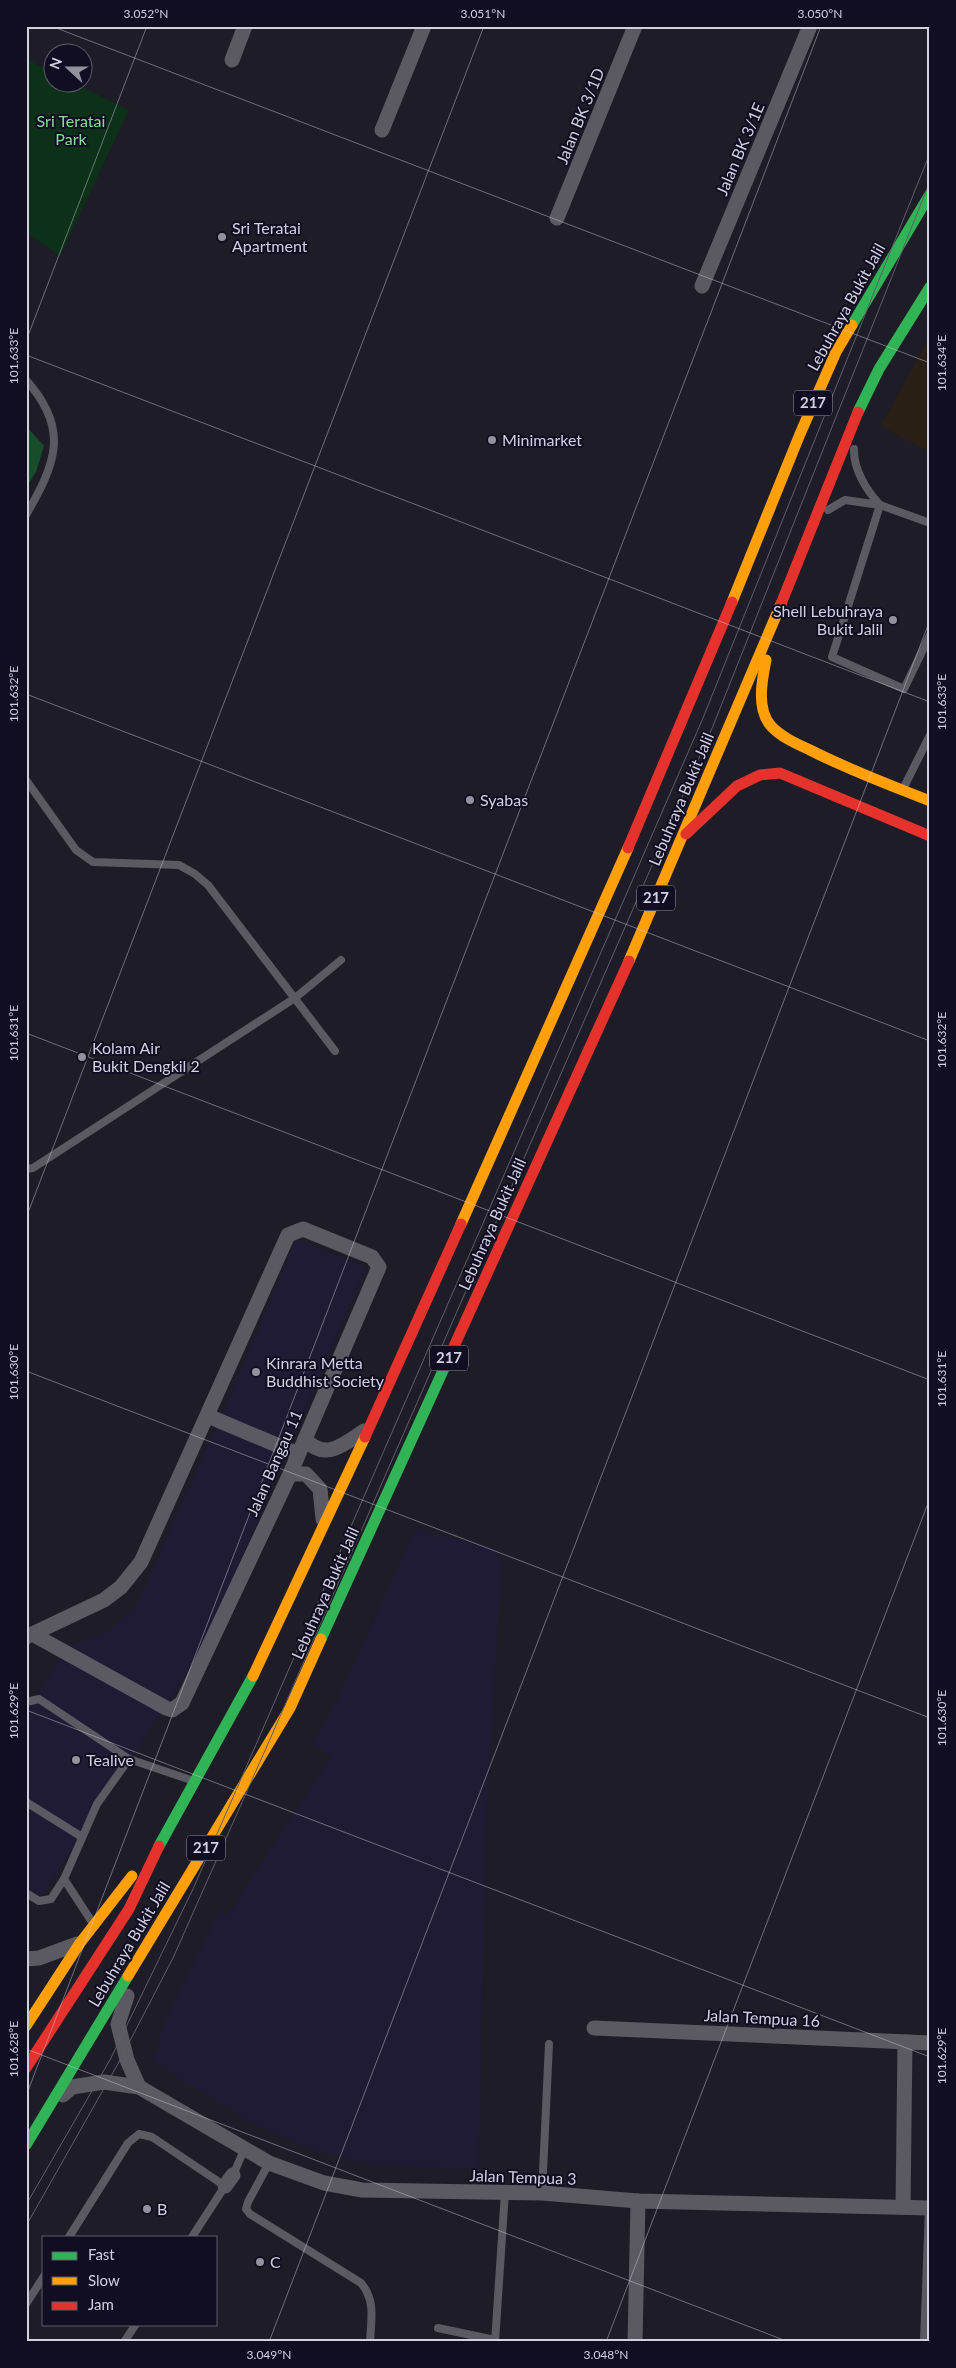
<svg xmlns="http://www.w3.org/2000/svg" width="956" height="2368" font-family="Lato,sans-serif">
  <style>
    .built { fill: #1f1b34 }
    .industrial { fill: #2a1f15 }
    .green { fill: #0c3018 }
    .forest { fill: #194c2a }
    .lines { fill: none; stroke-linecap: round; stroke-linejoin: round }
    .lane { stroke: #5b5a63; stroke-width: 8 }
    .street { stroke: #5b5a63; stroke-width: 15 }
    .fast { stroke: #30b455; stroke-width: 11 }
    .slow { stroke: #ff9f0a; stroke-width: 11 }
    .jam { stroke: #e5322d; stroke-width: 11 }
    .tram { stroke: #5f5d66; stroke-width: 1 }
    .ticks { fill: none; stroke: #d0d0de; stroke-width: 1; stroke-opacity: 0.45 }
    .poi-dot { fill: #92919e; stroke: #110e22; stroke-width: 2 }
    .labels { text-anchor: middle; stroke-width: 4; stroke-linejoin: round; paint-order: stroke }
    .shield { fill: #110e22; stroke: #9796a6; stroke-width: 1 }
    .shield-label { font-size: 15px; font-weight: bold; fill: #d0d0de }
    .street-label { font-size: 16px; fill: #d0d0de; stroke: #110e22 }
    .park-label { font-size: 16px; fill: #89dc9a; stroke: #110e22 }
    .poi-label { font-size: 16px; fill: #d0d0de; stroke: #110e22; text-anchor: start }
    .neatline { fill: none; stroke: #d0d0de; stroke-width: 2 }
    .ticks-label { font-size: 12px; text-anchor: middle; fill: #d0d0de }
  </style>
  <rect width="100%" height="100%" fill="#1e1c27"/>
  <!-- built -->
  <g class="built">
    <polygon points="296,1239 366,1267 204,1646 41,1897 26,1888 26,1710 69,1646 108,1631 135,1608 224,1410"/>
    <polygon points="415,1529 492,1548 502,1559 485,1835 479,2169 373,2164 311,2150 247,2120 153,2061 164,2022 219,1912 227,1916 331,1756 312,1744 337,1700"/>
  </g>
  <!-- industrial -->
  <polygon class="industrial" points="930,336 930,452 881,426"/>
  <!-- green -->
  <polygon class="green" points="26,59 52,72 52,82 73,83 129,110 60,256 26,232"/>
  <!-- forest -->
  <polygon class="forest" points="26,426 44,446 36,472 26,488"/>
  <g class="lines">
    <!-- lane -->
    <g class="lane">
      <path d="M26 380C70 429 56 463 26 515"/>
      <path d="M854 449C853 469 867 491 880 505"/>
      <polyline points="880,505 832,657 904,689 930,635"/>
      <polyline points="828,510 845,500 880,505 930,523"/>
      <polyline points="26,780 76,850 93,862 179,865 195,874 208,885 335,1051"/>
      <polyline points="903,789 930,735"/>
      <polyline points="26,1169 33,1168 295,998 341,960"/>
      <polyline points="26,1702 39,1699 129,1759 97,1804 64,1879 51,1899 39,1901 26,1893"/>
      <polyline points="129,1759 191,1780"/>
      <polyline points="26,1802 82,1837"/>
      <polyline points="64,1879 92,1922"/>
      <path d="M269 2163 248 2202 246 2209 250 2214 361 2283C376 2301 371 2319 370 2342"/>
      <polyline points="233,2175 244,2150"/>
      <polyline points="542,2193 549,2044"/>
      <polyline points="69,2237 128,2143 139,2134 152,2137 225,2186 192,2237"/>
      <polyline points="26,2304 44,2276"/>
      <polyline points="438,2328 495,2340"/>
      <polyline points="124,2342 136,2324"/>
      <polyline points="495,2342 505,2192"/>
      <polyline points="924,2342 929,2208"/>
    </g>
    <!-- street -->
    <g class="street">
      <polyline points="232,60 245,26"/>
      <polyline points="382,130 424,26"/>
      <polyline points="557,218 635,26"/>
      <polyline points="702,286 810,26"/>
      <polyline points="208,1416 298,1454"/>
      <path d="M305 1439C325 1462 344 1444 364 1431"/>
      <polyline points="290,1474 306,1474 320,1489 323,1519"/>
      <polyline points="26,1637 104,1600 121,1587 141,1562 288,1235 303,1229 372,1257 379,1267 290,1474 182,1703 172,1710 166,1708 34,1635"/>
      <polyline points="26,1959 39,1958 77,1944"/>
      <polyline points="127,1996 118,2024 127,2060 139,2087"/>
      <polyline points="594,2028 930,2043"/>
      <polyline points="63,2095 72,2087 104,2082 139,2087 269,2163 324,2183 362,2190 542,2193 638,2201 930,2208"/>
      <polyline points="225,2186 233,2175"/>
      <polyline points="903,2207 905,2042"/>
      <polyline points="635,2342 638,2201"/>
    </g>
    <!-- fast -->
    <g class="fast">
      <polyline points="852,325 930,194"/>
      <polyline points="858,412 879,369 930,287"/>
      <polyline points="321,1639 451,1353"/>
      <polyline points="159,1846 253,1676"/>
      <polyline points="26,2145 128,1976"/>
    </g>
    <!-- slow -->
    <g class="slow">
      <polyline points="732,602 800,434 836,352 852,325"/>
      <path d="M766 660C762 680 756 709 771 726 781 737 797 744 810 750 849 770 890 785 930 801"/>
      <polyline points="629,961 781,604"/>
      <polyline points="461,1224 628,848"/>
      <polyline points="253,1676 365,1437"/>
      <polyline points="128,1976 290,1708 321,1639"/>
      <polyline points="26,2026 80,1943 132,1876"/>
    </g>
    <!-- jam -->
    <g class="jam">
      <polyline points="781,604 858,412"/>
      <polyline points="686,834 737,786 760,775 780,773 930,836"/>
      <polyline points="628,848 732,602"/>
      <polyline points="451,1353 629,961"/>
      <polyline points="365,1437 461,1224"/>
      <polyline points="26,2068 129,1909 159,1846"/>
    </g>
    <!-- tram -->
    <g class="tram">
      <polyline points="26,2205 111,2058 193,1889 258,1740 703,718 930,153"/>
      <polyline points="26,2226 119,2062 173,1958 267,1746 713,726 930,181"/>
    </g>
  </g>
  <!-- ticks -->
  <path class="ticks" d="M51 26 930 363M26 341 147 26M26 355 930 702M26 694 930 1041M26 1033 930 1380M26 1218 484 26M26 1371 930 1718M26 1710 930 2057M26 2049 789 2342M26 2096 821 26M269 2342 930 620M606 2342 930 1498"/>
  <!-- markers -->
  <g class="poi-dot">
    <circle cx="222" cy="237" r="5"/>
    <circle cx="492" cy="440" r="5"/>
    <circle cx="893" cy="620" r="5"/>
    <circle cx="470" cy="800" r="5"/>
    <circle cx="82" cy="1057" r="5"/>
    <circle cx="256" cy="1372" r="5"/>
    <circle cx="76" cy="1760" r="5"/>
    <circle cx="147" cy="2209" r="5"/>
    <circle cx="260" cy="2262" r="5"/>
  </g>
  <g class="labels">
    <!-- shield labels -->
    <g class="shield">
      <rect x="794" y="390.5" width="38" height="25" rx="4"/>
      <rect x="637" y="885.5" width="38" height="25" rx="4"/>
      <rect x="430" y="1345.5" width="38" height="25" rx="4"/>
      <rect x="187" y="1835.5" width="38" height="25" rx="4"/>
    </g>
    <g class="shield-label">
      <text x="813" y="408">217</text>
      <text x="656" y="903">217</text>
      <text x="449" y="1363">217</text>
      <text x="206" y="1853">217</text>
    </g>
    <!-- street labels -->
    <g class="street-label">
      <text transform="translate(580 116) rotate(-68)" y="6">Jalan BK 3/1D</text>
      <text transform="translate(740 149) rotate(-67)" y="6">Jalan BK 3/1E</text>
      <text transform="translate(846 307) rotate(-61)" y="6">Lebuhraya Bukit Jalil</text>
      <text transform="translate(681 799) rotate(-67)" y="6">Lebuhraya Bukit Jalil</text>
      <text transform="translate(492 1224) rotate(-66)" y="6">Lebuhraya Bukit Jalil</text>
      <text transform="translate(274 1463) rotate(-66)" y="6">Jalan Bangau 11</text>
      <text transform="translate(325 1593) rotate(-66)" y="6">Lebuhraya Bukit Jalil</text>
      <text transform="translate(129 1944) rotate(-59)" y="6">Lebuhraya Bukit Jalil</text>
      <text transform="translate(762 2018) rotate(3)" y="6">Jalan Tempua 16</text>
      <text transform="translate(523 2177) rotate(2)" y="6">Jalan Tempua 3</text>
    </g>
    <!-- park labels -->
    <g class="park-label">
      <text x="71" y="127">Sri Teratai<tspan x="71" dy="18">Park</tspan></text>
    </g>
    <!-- poi labels -->
    <g class="poi-label">
      <text x="232" y="234">Sri Teratai<tspan x="232" dy="18">Apartment</tspan></text>
      <text x="502" y="446">Minimarket</text>
      <text x="883" y="617" text-anchor="end">Shell Lebuhraya<tspan x="883" dy="18">Bukit Jalil</tspan></text>
      <text x="480" y="806">Syabas</text>
      <text x="92" y="1054">Kolam Air<tspan x="92" dy="18">Bukit Dengkil 2</tspan></text>
      <text x="266" y="1369">Kinrara Metta<tspan x="266" dy="18">Buddhist Society</tspan></text>
      <text x="86" y="1766">Tealive</text>
      <text x="157" y="2215">B</text>
      <text x="270" y="2268">C</text>
    </g>
  </g>
  <!-- border -->
  <rect width="956" height="2368" fill="none" stroke="#110e22" stroke-width="55"/>
  <!-- legend -->
  <rect x="42" y="2236" width="175" height="90" fill="#110e22" stroke="#5d5c6d"/>
  <rect x="52" y="2252" width="25" height="8" fill="#30b455" stroke="#5d5c6d"/>
  <text x="88" y="2260" font-size="15" fill="#d0d0de">Fast</text>
  <rect x="52" y="2277" width="25" height="8" fill="#ff9f0a" stroke="#5d5c6d"/>
  <text x="88" y="2286" font-size="15" fill="#d0d0de">Slow</text>
  <rect x="52" y="2302" width="25" height="8" fill="#e5322d" stroke="#5d5c6d"/>
  <text x="88" y="2310" font-size="15" fill="#d0d0de">Jam</text>
  <!-- north arrow -->
  <g transform="translate(68 68) rotate(291)"><circle r="24" fill="#110e22" stroke="#5d5c6d"/>
  <path d="M0-4L9 19L0 12L-9 19Z" fill="#92919e"/>
  <text y="-8" font-size="14" font-weight="bold" text-anchor="middle" fill="#d0d0de">N</text>
  </g>
  <rect x="28" y="28" width="900" height="2312" class="neatline"/>
  <g class="ticks-label">
    <text x="146" y="18">3.052°N</text>
    <text x="483" y="18">3.051°N</text>
    <text x="820" y="18">3.050°N</text>
    <text transform="translate(14 356) rotate(-90)" y="4">101.633°E</text>
    <text transform="translate(942 363) rotate(-90)" y="4">101.634°E</text>
    <text transform="translate(14 694) rotate(-90)" y="4">101.632°E</text>
    <text transform="translate(942 702) rotate(-90)" y="4">101.633°E</text>
    <text transform="translate(14 1033) rotate(-90)" y="4">101.631°E</text>
    <text transform="translate(942 1040) rotate(-90)" y="4">101.632°E</text>
    <text transform="translate(14 1372) rotate(-90)" y="4">101.630°E</text>
    <text transform="translate(942 1379) rotate(-90)" y="4">101.631°E</text>
    <text transform="translate(14 1711) rotate(-90)" y="4">101.629°E</text>
    <text transform="translate(942 1718) rotate(-90)" y="4">101.630°E</text>
    <text transform="translate(14 2049) rotate(-90)" y="4">101.628°E</text>
    <text transform="translate(942 2056) rotate(-90)" y="4">101.629°E</text>
    <text x="269" y="2359">3.049°N</text>
    <text x="606" y="2359">3.048°N</text>
  </g>
</svg>
